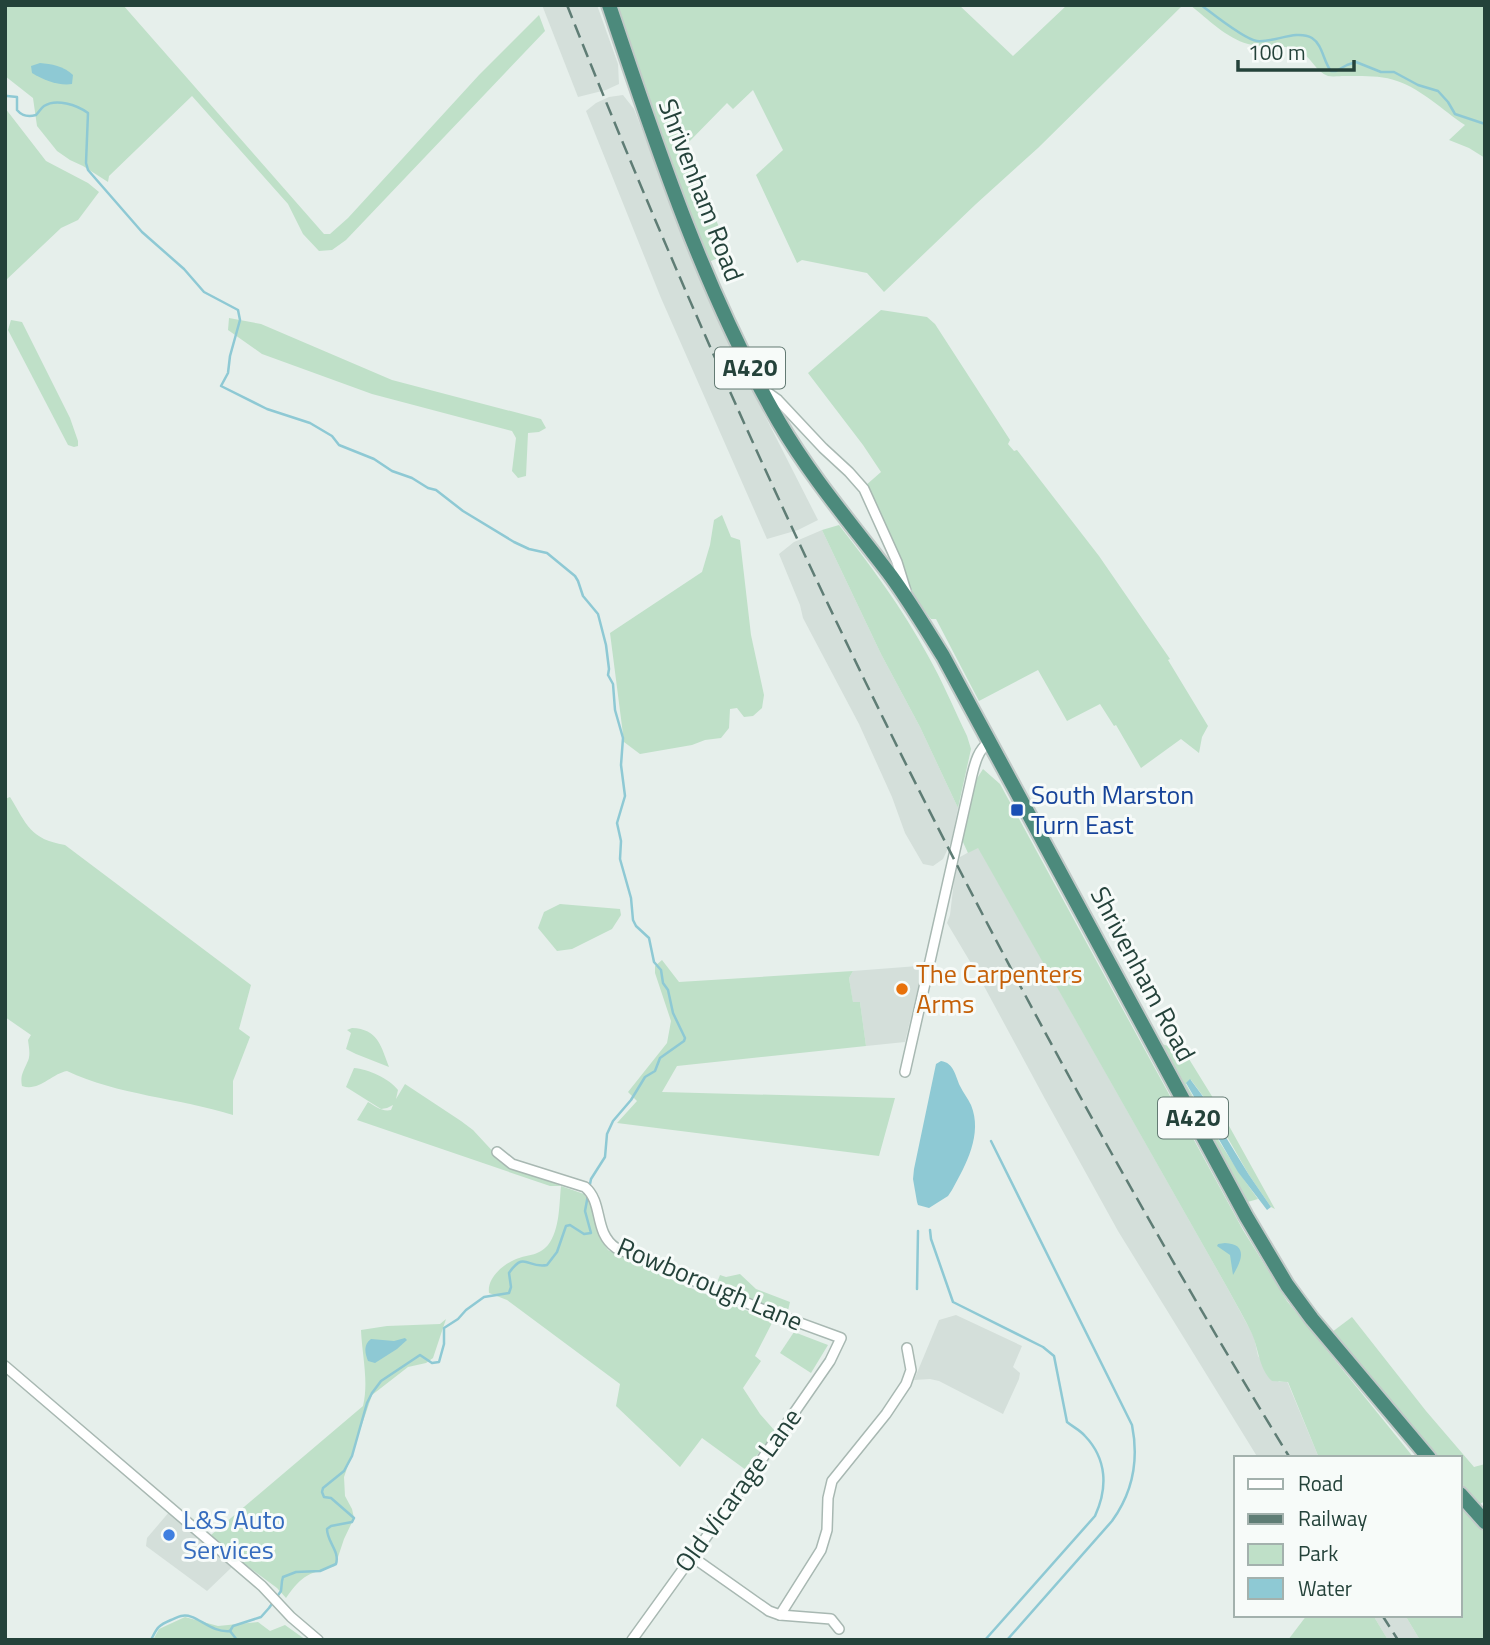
<svg xmlns="http://www.w3.org/2000/svg" width="1490" height="1645" font-family="'Titillium Web',sans-serif">
  <style>
    .built { fill: #d4dfda }
    .green { fill: #bfe0c8 }
    .water { fill: #8ec9d4 }
    .lines { fill: none; stroke-linecap: round; stroke-linejoin: round }
    .stream { stroke: #8ec9d4; stroke-width: 2.5 }
    .minor-casing { stroke: #a8b8b2; stroke-width: 12 }
    .trunk-casing { stroke: #c2cac8; stroke-width: 18 }
    .minor { stroke: #fff; stroke-width: 9 }
    .trunk { stroke: #4c8a7c; stroke-width: 14 }
    .rail { stroke: #5f7d75; stroke-width: 2.5; stroke-dasharray: 14 7; stroke-linecap: butt }
    .transit-dot { fill: #1a4fb4; stroke: #f7fbf9; stroke-width: 2.5 }
    .food-dot { fill: #e8710a; stroke: #f7fbf9; stroke-width: 2.5 }
    .shop-dot { fill: #3f7fe0; stroke: #f7fbf9; stroke-width: 2.5 }
    .labels { text-anchor: middle; stroke-width: 6; stroke-linejoin: round; paint-order: stroke }
    .shield { fill: #f7fbf9; stroke: #637a73; stroke-width: 2 }
    .shield-label { font-size: 24px; font-weight: bold; fill: #24423a }
    .street-label { font-size: 26px; fill: #24423a; stroke: #f7fbf9 }
    .transit-label { font-size: 26px; fill: #164399; stroke: #f7fbf9; text-anchor: start }
    .food-label { font-size: 26px; fill: #c56008; stroke: #f7fbf9; text-anchor: start }
    .shop-label { font-size: 26px; fill: #366cbe; stroke: #f7fbf9; text-anchor: start }
  </style>
  <rect width="100%" height="100%" fill="#e6efeb"/>
  <!-- built -->
  <g class="built">
    <polygon points="542,5 597,5 618,64 619,84 606,90 578,97"/>
    <polygon points="623,95 634,109 687,244 723,326 759,404 818,520 798,530 767,539 661,298 586,111 596,103 609,97"/>
    <polygon points="822,530 881,654 920,727 958,808 951,842 943,859 933,866 923,864 905,833 892,797 859,724 803,618 800,605 779,554 794,542"/>
    <polygon points="978,847 1228,1289 1254,1337 1258,1356 1279,1382 1287,1381 1319,1458 1258,1458 1118,1231 1045,1099 978,975 947,923 950,915 954,881 960,857"/>
    <polygon points="918,966 923,967 905,1042 866,1046 860,1002 853,1003 849,978 853,971"/>
    <polygon points="956,1315 1022,1346 1013,1367 1020,1373 1019,1379 1003,1414 939,1381 930,1379 914,1380 939,1320"/>
    <polygon points="170,1511 232,1567 207,1591 146,1546 147,1538"/>
    <polygon points="1373,1615 1405,1615 1420,1640 1388,1640"/>
  </g>
  <!-- green -->
  <g class="green">
    <polygon points="5,5 123,5 324,234 330,234 348,218 479,75 539,15 545,31 346,240 332,250 319,251 303,234 288,204 192,96 109,176 108,182 83,166 70,160 57,151 37,126 33,98 5,76"/>
    <polygon points="614,5 959,5 1013,56 1067,5 1183,5 1038,148 976,204 884,292 867,273 802,260 797,263 756,175 783,150 753,90 733,109 727,103 684,147 730,252 709,262 654,123"/>
    <path d="M1190 5H1485V158L1469 148 1449 140 1465 125C1442 110 1423 90 1397 81 1381 75 1361 76 1344 76 1340 76 1333 77 1328 76 1316 72 1311 57 1300 51 1284 43 1264 49 1248 44 1226 38 1208 19 1190 5Z"/>
    <polygon points="5,108 46,161 88,183 99,192 78,220 61,228 5,281"/>
    <polygon points="881,310 927,317 935,324 1010,440 1008,444 1014,451 1017,450 1099,556 1170,659 1168,660 1208,726 1202,737 1199,753 1181,739 1141,768 1116,725 1114,726 1100,704 1067,721 1038,670 979,701 936,619 931,619 913,595 875,504 865,486 881,472 863,445 808,373"/>
    <polygon points="229,318 261,324 392,380 541,419 546,428 539,432 528,433 526,476 518,478 512,471 516,438 512,431 372,394 262,354 228,330"/>
    <polygon points="11,320 22,322 70,418 78,441 78,446 74,447 68,445 8,330"/>
    <polygon points="722,515 731,537 740,540 751,635 764,695 762,708 753,716 744,717 737,708 730,709 729,728 721,738 705,740 692,745 640,754 624,742 610,633 702,572 710,545 714,520"/>
    <path d="M839 525C871 566 902 608 927 654 942 680 954 709 967 736L971 749 958 808 920 727 881 654 822 530Z"/>
    <path d="M983 769 1000 784 1243 1230 1287 1301 1414 1458H1319L1288 1382 1272 1381C1259 1369 1259 1350 1252 1334 1245 1319 1236 1304 1228 1289L978 848 968 853 962 840 976 780Z"/>
    <path d="M10 797C27 825 30 839 65 845L251 985 239 1029 250 1037 233 1081V1115C179 1098 117 1095 67 1071 51 1074 39 1092 22 1086 20 1076 23 1072 27 1063 31 1056 29 1048 28 1040L31 1035 5 1017V799Z"/>
    <polygon points="560,904 620,909 621,915 612,929 572,949 557,951 538,928 544,912"/>
    <polygon points="662,960 679,982 853,971 849,978 853,1002 860,1002 866,1046 677,1066 662,1092 895,1098 879,1156 617,1123 637,1101 628,1092 667,1043 671,1021 655,973 655,966"/>
    <path d="M352 1028C378 1029 381 1046 389 1067L356 1054 346 1049 351 1033 347 1030Z"/>
    <path d="M1162 1044 1177 1049 1189 1059 1218 1106 1275 1209 1271 1207 1249 1175 1206 1100 1191 1080 1186 1084C1208 1123 1231 1163 1258 1199L1244 1203 1163 1052Z"/>
    <path d="M354 1068C368 1069 390 1079 398 1090L396 1099 405 1084 461 1121 473 1130 498 1157 561 1186 584 1194 591 1205 600 1238 608 1250 688 1287 773 1321 755 1356 761 1361 743 1388 760 1414 775 1431 746 1470 702 1438 680 1467 616 1406 620 1384 507 1300 489 1293C487 1279 501 1266 514 1260 526 1254 538 1257 548 1245 560 1229 559 1205 561 1186H550L357 1120 368 1102C375 1106 382 1112 391 1110L393 1105 387 1108 381 1109 346 1087Z"/>
    <polygon points="740,1274 756,1289 790,1302 787,1315 716,1285 720,1275 726,1277"/>
    <polygon points="1352,1317 1426,1411 1474,1467 1485,1464 1485,1501 1480,1504 1460,1482 1460,1458 1439,1458 1392,1405 1332,1332"/>
    <path d="M446 1319 433 1358 426 1363 408 1367 372 1395 344 1477 345 1496 352 1509 354 1518 344 1539 335 1566C308 1574 303 1574 286 1598L277 1588 235 1557 211 1535 363 1406C369 1381 362 1355 361 1330L387 1326 440 1324Z"/>
    <polygon points="794,1332 828,1345 811,1373 780,1353"/>
    <polygon points="1460,1504 1485,1531 1485,1640 1420,1640 1405,1615 1460,1615"/>
    <polygon points="1307,1615 1373,1615 1388,1640 1288,1640"/>
    <polygon points="185,1617 218,1626 258,1622 270,1631 285,1625 306,1640 153,1640 159,1629"/>
  </g>
  <!-- water -->
  <g class="water">
    <path d="M40 63C51 64 64 66 73 75L72 84C59 86 43 80 32 73L31 66Z"/>
    <path d="M941 1061C954 1063 955 1075 960 1086 963 1092 968 1099 971 1105 983 1134 966 1165 952 1190L948 1196 929 1208 918 1205 917 1202 913 1179 914 1169 936 1064Z"/>
    <polygon points="1190,1079 1213,1110 1219,1126 1249,1175 1271,1207 1267,1210 1238,1172 1186,1083"/>
    <path d="M1225 1243C1249 1244 1241 1262 1233 1275L1230 1255 1217 1246 1218 1244Z"/>
    <path d="M405 1338 407 1340 397 1349 375 1363 368 1361C365 1353 363 1345 371 1339L394 1341Z"/>
  </g>
  <g class="lines">
    <!-- stream -->
    <g class="stream">
      <path d="M1201 5C1213 14 1245 40 1257 41 1274 43 1296 29 1312 38 1323 45 1323 61 1331 71H1336L1347 65 1356 62 1381 72H1394L1418 85 1438 91 1448 102 1455 114 1485 124"/>
      <polyline points="5,83 5,87"/>
      <path d="M5 95 7 96 17 97V110C22 116 29 117 36 115 39 112 41 108 44 106 56 98 77 105 88 113L86 163 88 170 142 232 184 269 204 292 238 310 240 320 230 356 228 373 221 386 267 409 310 423 332 436 339 445 374 459 392 471 412 478 428 488 436 490 463 511 514 542 529 549 547 553 575 576 578 581 583 596 598 614 606 645 609 669 608 675 613 684 615 710 623 738 621 765 625 796 617 823 621 841 620 859 631 898 633 920 636 926 649 938 654 962 661 970 663 983 668 990 673 1013 685 1038 684 1041 660 1058 655 1071 645 1077 631 1100 613 1121 607 1134 605 1157 591 1179 589 1189"/>
      <path d="M991 1141 1132 1425C1139 1460 1133 1492 1112 1521L1007 1640"/>
      <path d="M930 1230 931 1239 953 1302 1043 1347 1054 1356 1067 1422C1073 1427 1080 1430 1085 1436 1107 1459 1108 1488 1095 1516L985 1640"/>
      <polyline points="917,1289 918,1231"/>
      <path d="M230 1631 233 1626 261 1617 269 1608 281 1591 282 1581 283 1577 296 1572 320 1571 336 1564C340 1551 327 1542 327 1529L331 1526 352 1522 354 1518 331 1498 324 1497 322 1492 323 1488 344 1471 352 1456 367 1403 372 1393 381 1381 420 1355 432 1363 439 1362 444 1344V1328L458 1319 466 1310 484 1297 509 1293 511 1287 509 1273C525 1250 527 1269 547 1265L557 1252 566 1226 570 1225 584 1234 591 1233 585 1211 588 1195"/>
      <path d="M151 1640C157 1628 157 1626 171 1620 174 1619 177 1617 181 1616 196 1612 209 1633 230 1631L237 1640"/>
    </g>
    <defs>
      <g id="minor">
        <polyline points="764,390 778,400 823,448 849,472 864,489 897,562 906,591"/>
        <path d="M905 1072 972 775C975 763 978 750 989 742"/>
        <path d="M497 1152 512 1164 585 1187C604 1203 593 1232 616 1248L759 1308 841 1338 830 1361 751 1475 632 1640"/>
        <polyline points="5,1366 262,1586 291,1617 318,1640"/>
        <polyline points="691,1556 769,1611 780,1615 831,1619 839,1629"/>
        <polyline points="780,1615 821,1550 827,1530 828,1498 832,1481 886,1414 906,1384 911,1370 907,1348"/>
      </g>
      <g id="trunk">
        <path d="M609 5C657 148 704 291 779 422 811 477 853 526 891 576 910 602 926 629 943 656L1246 1216 1287 1285 1312 1319 1429 1458"/>
        <polyline points="1460,1494 1485,1522"/>
      </g>
    </defs>
    <!-- minor casing -->
    <use href="#minor" class="minor-casing"/>
    <!-- trunk casing -->
    <use href="#trunk" class="trunk-casing"/>
    <!-- minor -->
    <use href="#minor" class="minor"/>
    <!-- trunk -->
    <use href="#trunk" class="trunk"/>
    <!-- rail -->
    <g class="rail">
      <path d="M567 5C766 506 1008 998 1290 1458"/>
      <polyline points="1382,1615 1398,1640"/>
    </g>
  </g>
  <!-- markers -->
  <rect class="transit-dot" x="1010" y="803" width="14" height="14" rx="3.5"/>
  <circle class="food-dot" cx="902" cy="989" r="7"/>
  <circle class="shop-dot" cx="169" cy="1535" r="7"/>
  <g class="labels">
    <!-- shield labels -->
    <g class="shield">
      <rect x="715" y="347.5" width="70" height="41" rx="5"/>
      <rect x="1158" y="1097.5" width="70" height="41" rx="5"/>
    </g>
    <g class="shield-label">
      <text x="750" y="376">A420</text>
      <text x="1193" y="1126">A420</text>
    </g>
    <!-- street labels -->
    <g class="street-label">
      <text transform="translate(701 190) rotate(69)" y="9">Shrivenham Road</text>
      <text transform="translate(1143 974) rotate(62)" y="9">Shrivenham Road</text>
      <text transform="translate(710 1284) rotate(23)" y="9">Rowborough Lane</text>
      <text transform="translate(738 1490) rotate(-54)" y="9">Old Vicarage Lane</text>
    </g>
    <!-- transit labels -->
    <g class="transit-label">
      <text x="1031" y="804">South Marston<tspan x="1031" dy="30">Turn East</tspan></text>
    </g>
    <!-- food labels -->
    <g class="food-label">
      <text x="916" y="983">The Carpenters<tspan x="916" dy="30">Arms</tspan></text>
    </g>
    <!-- shop labels -->
    <g class="shop-label">
      <text x="183" y="1529">L&amp;S Auto<tspan x="183" dy="30">Services</tspan></text>
    </g>
  </g>
  <!-- border -->
  <rect width="1490" height="1645" fill="none" stroke="#24423a" stroke-width="14"/>
  <!-- legend -->
  <rect x="1234" y="1456" width="228" height="161" fill="#f7fbf9" stroke="#a3b1ad" stroke-width="2"/>
  <rect x="1248" y="1479" width="35" height="10" fill="#ffffff" stroke="#a3b1ad" stroke-width="2"/>
  <text x="1298" y="1491" font-size="21" fill="#24423a">Road</text>
  <rect x="1248" y="1514" width="35" height="10" fill="#5f7d75" stroke="#a3b1ad" stroke-width="2"/>
  <text x="1298" y="1526" font-size="21" fill="#24423a">Railway</text>
  <rect x="1248" y="1544" width="35" height="21" fill="#bfe0c8" stroke="#a3b1ad" stroke-width="2"/>
  <text x="1298" y="1561" font-size="21" fill="#24423a">Park</text>
  <rect x="1248" y="1578" width="35" height="21" fill="#8ec9d4" stroke="#a3b1ad" stroke-width="2"/>
  <text x="1298" y="1596" font-size="21" fill="#24423a">Water</text>
  <!-- scale -->
  <path d="M1238 60v10h116v-10" fill="none" stroke="#24423a" stroke-width="3.5"/>
  <text x="1248" y="60" font-size="21" fill="#24423a" stroke="#f7fbf9" stroke-width="5" paint-order="stroke">100 m</text>
</svg>
